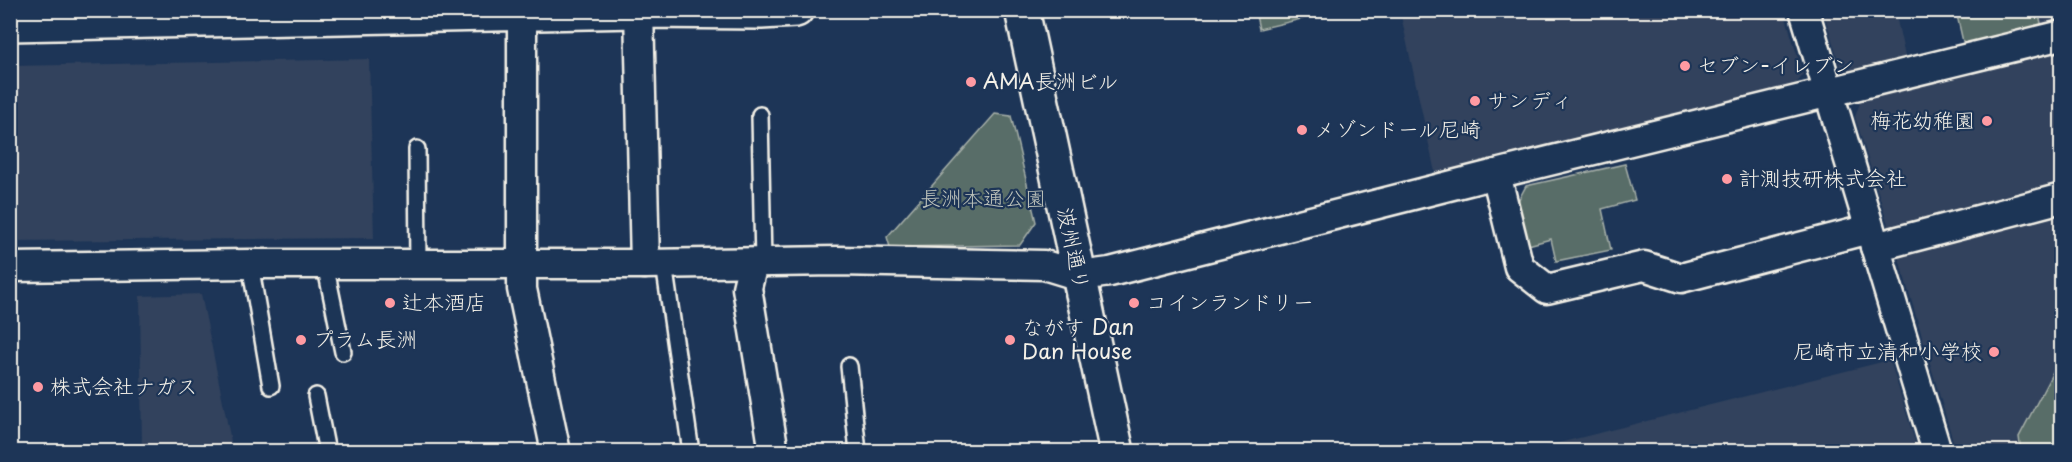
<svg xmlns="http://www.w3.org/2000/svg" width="2072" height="462" font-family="'Playpen Sans','Klee One',sans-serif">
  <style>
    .built { fill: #31425d }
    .green { fill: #596d68; stroke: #a6afa8; stroke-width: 1.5 }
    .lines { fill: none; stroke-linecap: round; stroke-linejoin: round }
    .service-casing { stroke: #f4f1e8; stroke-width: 20 }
    .minor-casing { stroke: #f4f1e8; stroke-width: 33 }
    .tertiary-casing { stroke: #f4f1e8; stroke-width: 38 }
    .service { stroke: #1d3557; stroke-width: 15 }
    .minor { stroke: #1d3557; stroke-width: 28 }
    .tertiary { stroke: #1d3557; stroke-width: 33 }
    .poi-dot { fill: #ff9aa2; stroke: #1d3557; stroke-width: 2 }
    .labels { text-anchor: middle; stroke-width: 4.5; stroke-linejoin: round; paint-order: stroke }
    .poi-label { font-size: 21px; fill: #f4f1e8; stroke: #1d3557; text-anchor: start }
    .park-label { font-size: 21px; fill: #bec3bb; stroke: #1d3557 }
    .street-label { font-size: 21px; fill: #f4f1e8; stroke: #1d3557 }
  </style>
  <rect width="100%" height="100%" fill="#1d3557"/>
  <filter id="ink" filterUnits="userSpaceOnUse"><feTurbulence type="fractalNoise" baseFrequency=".0167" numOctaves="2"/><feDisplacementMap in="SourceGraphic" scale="12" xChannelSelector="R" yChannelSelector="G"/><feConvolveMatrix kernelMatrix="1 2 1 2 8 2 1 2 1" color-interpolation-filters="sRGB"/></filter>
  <g filter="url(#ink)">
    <!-- built -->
    <g class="built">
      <polygon points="1400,11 1784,11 1803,75 1792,89 1436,177"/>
      <polygon points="1823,11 1895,11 1906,61 1854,74 1840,66"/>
      <polygon points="2038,11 2061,11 2061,22 2042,27"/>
      <polygon points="2061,49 2061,189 1891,234 1855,117 1861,100"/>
      <polygon points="369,59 374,238 11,241 11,66"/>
      <polygon points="2061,208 2061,451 1956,451 1897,252"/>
      <polygon points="201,294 233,451 142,451 140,296"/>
      <polygon points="1890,360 1918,451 1527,451"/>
    </g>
    <!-- green -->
    <g class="green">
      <polygon points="1330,10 1331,12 1259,29 1255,11"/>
      <polygon points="1956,11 2038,11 2042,27 1964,46"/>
      <polygon points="995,114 1011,116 1036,222 1020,245 890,247 887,237"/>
      <polygon points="1625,164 1635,200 1602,209 1611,250 1556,261 1551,239 1528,245 1518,201 1526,186"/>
      <polygon points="2061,364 2061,451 2021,451 2019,437 2056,366"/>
    </g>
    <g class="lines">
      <defs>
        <g id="service">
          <polyline points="760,115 763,263"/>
          <polyline points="417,149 418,264"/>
          <polyline points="250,264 271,386"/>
          <polyline points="325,264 343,352"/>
          <polyline points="664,264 691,452"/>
          <polyline points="849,366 858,452"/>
          <polyline points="316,396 327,452"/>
        </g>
        <g id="minor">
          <polyline points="522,10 522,289 556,452"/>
          <polyline points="639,10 645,264"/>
          <polyline points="1804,10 1937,452"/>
          <polyline points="1496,174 1519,267 1547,289 1644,266 1681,278 1869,229"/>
          <polyline points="1875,247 2062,198"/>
          <polyline points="753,263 747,288 774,452"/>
          <polyline points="10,267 250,264 645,264 837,261 1044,265 1080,276 1110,272 1496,174 2062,35"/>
        </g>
        <g id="tertiary">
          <polyline points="1022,10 1117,452"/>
          <polyline points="10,24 639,11 761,12 796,10"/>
        </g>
      </defs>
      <!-- service casing -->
      <use href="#service" class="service-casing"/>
      <!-- minor casing -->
      <use href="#minor" class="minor-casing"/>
      <!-- tertiary casing -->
      <use href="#tertiary" class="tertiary-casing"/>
      <!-- service -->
      <use href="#service" class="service"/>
      <!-- minor -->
      <use href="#minor" class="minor"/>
      <!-- tertiary -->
      <use href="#tertiary" class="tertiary"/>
    </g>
  </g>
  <!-- markers -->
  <g class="poi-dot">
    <circle cx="1685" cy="66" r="6"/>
    <circle cx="971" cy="82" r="6"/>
    <circle cx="1475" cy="101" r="6"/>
    <circle cx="1987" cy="121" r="6"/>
    <circle cx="1302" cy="130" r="6"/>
    <circle cx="1727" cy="179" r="6"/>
    <circle cx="390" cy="303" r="6"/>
    <circle cx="1134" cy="303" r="6"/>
    <circle cx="301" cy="340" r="6"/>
    <circle cx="1010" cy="340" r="6"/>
    <circle cx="1994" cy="352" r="6"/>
    <circle cx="38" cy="387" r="6"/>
  </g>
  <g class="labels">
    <!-- poi labels -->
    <g class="poi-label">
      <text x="1697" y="73">セブン-イレブン</text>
      <text x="983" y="89">AMA長洲ビル</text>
      <text x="1487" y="108">サンディ</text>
      <text x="1975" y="128" text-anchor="end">梅花幼稚園</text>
      <text x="1314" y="137">メゾンドール尼崎</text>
      <text x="1739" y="186">計測技研株式会社</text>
      <text x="402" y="310">辻本酒店</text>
      <text x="1146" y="310">コインランドリー</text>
      <text x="1022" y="335">ながす Dan<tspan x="1022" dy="24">Dan House</tspan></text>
      <text x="313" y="347">プラム長洲</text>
      <text x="1982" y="359" text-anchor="end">尼崎市立清和小学校</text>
      <text x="50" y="394">株式会社ナガス</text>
    </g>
    <!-- park labels -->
    <g class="park-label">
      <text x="983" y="206">長洲本通公園</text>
    </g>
    <!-- street labels -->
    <g class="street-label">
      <text transform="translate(1073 249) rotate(78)" y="7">波州通り</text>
    </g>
  </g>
  <!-- margin -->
  <rect width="2072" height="462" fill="none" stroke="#1d3557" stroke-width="36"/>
  <rect x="18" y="18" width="2036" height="426" fill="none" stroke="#f4f1e8" stroke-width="2" filter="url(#ink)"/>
</svg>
